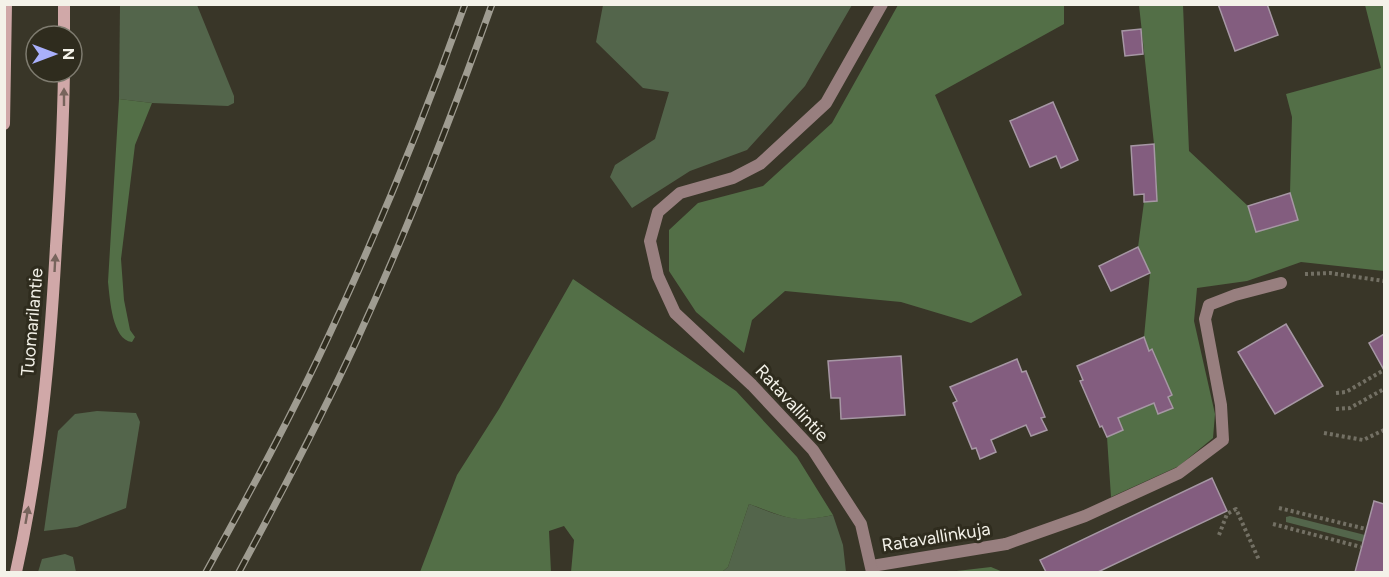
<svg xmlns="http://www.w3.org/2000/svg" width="1389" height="577" font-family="Figtree,sans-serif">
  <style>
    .green { fill: #53654b }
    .forest { fill: #536f47 }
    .building { fill: #835d7f; stroke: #a697a4; stroke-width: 1.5 }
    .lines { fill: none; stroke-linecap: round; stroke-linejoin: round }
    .path { stroke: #737064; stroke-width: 4; stroke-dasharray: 3 3; stroke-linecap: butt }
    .service { stroke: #987f7f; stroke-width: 12 }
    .minor { stroke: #987f7f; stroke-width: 12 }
    .secondary { stroke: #d0a8a8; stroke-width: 12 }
    .rail-casing { stroke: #9f9c91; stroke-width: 7 }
    .rail { stroke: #2f2c1e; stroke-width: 4.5; stroke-dasharray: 14; stroke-linecap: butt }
    .oneway { fill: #77645c }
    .labels { text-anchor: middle; stroke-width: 6; stroke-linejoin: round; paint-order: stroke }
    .street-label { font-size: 18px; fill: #f4f2e9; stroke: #2f2c1e }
  </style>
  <rect width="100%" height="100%" fill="#393628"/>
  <!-- green -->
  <g class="green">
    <polygon points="120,5 197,5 234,96 234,103 228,106 152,103 119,99"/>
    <polygon points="603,5 603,4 852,5 805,86 747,150 690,171 632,208 610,177 615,165 655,139 669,92 643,88 596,42"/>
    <polygon points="97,411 136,413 140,422 126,508 77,527 44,531 58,431 75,414"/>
    <path d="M749 504C785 518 794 523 833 515L843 545 846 572H722L728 567Z"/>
    <polygon points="1290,516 1365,535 1363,542 1286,522 1286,517"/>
    <polygon points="65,554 73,557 76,572 38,572 42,559"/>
  </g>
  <!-- forest -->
  <g class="forest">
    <polygon points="898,5 1064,5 1064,24 935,95 1022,295 971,323 901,302 785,291 752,320 744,353 696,312 669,271 669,230 698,203 763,186 832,123"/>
    <polygon points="1139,5 1183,5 1189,151 1248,206 1257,232 1297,219 1290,193 1292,117 1286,94 1381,68 1365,5 1384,5 1384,271 1301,262 1247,281 1197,288 1194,321 1215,414 1213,438 1179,466 1111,497 1107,437 1123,430 1118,418 1154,403 1158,414 1173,408 1168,397 1172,395 1153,350 1149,351 1144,337 1150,273 1138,247 1144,202 1157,201 1157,193 1154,144"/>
    <path d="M119 99 152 103 135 145 121 259 124 300 130 330 135 337 132 342C112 340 110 299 108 282Z"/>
    <path d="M573 279 736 391 797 457 833 515C792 524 786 517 749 504L728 567 722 572H571L574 540 564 526 549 531 551 572H420L457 475 499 409Z"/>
    <polygon points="991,567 1003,572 948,572"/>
  </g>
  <!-- building -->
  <g class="building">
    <polygon points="1218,4 1267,4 1278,35 1235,51"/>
    <polygon points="1141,29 1143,54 1125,56 1122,31"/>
    <polygon points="1053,102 1078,160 1061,168 1056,156 1030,167 1010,121"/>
    <polygon points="1154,144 1157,201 1144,202 1144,194 1134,195 1131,146"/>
    <polygon points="1290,193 1298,220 1256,232 1248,206"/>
    <polygon points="1138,247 1150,273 1111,291 1099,266"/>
    <polygon points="1286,324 1323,386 1275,414 1238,352"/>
    <polygon points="1384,334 1384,370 1369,343"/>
    <polygon points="1144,337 1149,351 1152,349 1172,395 1168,397 1173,408 1158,414 1154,403 1118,418 1123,430 1107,437 1102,426 1100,427 1080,381 1083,380 1077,366"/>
    <polygon points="901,356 905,415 841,419 840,398 831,398 828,361"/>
    <polygon points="1017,359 1022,372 1026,371 1045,417 1041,418 1047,430 1031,436 1026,425 991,440 996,452 980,459 976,448 972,449 953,403 957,401 950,387"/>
    <polygon points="1212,478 1227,511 1098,572 1046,572 1040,560"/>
    <polygon points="1374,501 1384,504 1384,572 1355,572"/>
  </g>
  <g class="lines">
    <!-- path -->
    <g class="path">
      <polyline points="1305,274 1330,273 1384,281"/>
      <polyline points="1336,393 1346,392 1384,370"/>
      <polyline points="1336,409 1350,408 1384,389"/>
      <polyline points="1324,433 1363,440 1384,430"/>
      <polyline points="1279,508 1366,529"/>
      <polyline points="1273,524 1361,547"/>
      <polyline points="1219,535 1227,514 1236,509 1259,560"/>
    </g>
    <!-- service -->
    <polyline class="service" points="1006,544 1085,516 1179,473 1223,440 1221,405 1205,319 1209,305 1235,295 1281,283"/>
    <!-- minor -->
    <g class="minor">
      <polyline points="872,566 1006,544"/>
      <polyline points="872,572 861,524 813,450 752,385 675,313 658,276 650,241 658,212 680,193 733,178 760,164 826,103 882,4"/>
    </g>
    <!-- secondary -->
    <g class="secondary">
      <polyline points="64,36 64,4"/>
      <polyline points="4,124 6,4"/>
      <path d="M16 572C40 465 50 355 56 246 60 188 63 130 64 72"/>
    </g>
    <defs>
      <g id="rail">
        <path d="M206 572C249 494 292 415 330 333 380 226 425 116 465 4"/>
        <path d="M239 572C280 496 320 420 356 342 407 231 451 119 492 4"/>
      </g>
    </defs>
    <!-- rail casing -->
    <use href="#rail" class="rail-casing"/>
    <!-- rail -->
    <use href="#rail" class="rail"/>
  </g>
  <!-- one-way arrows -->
  <defs><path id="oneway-solid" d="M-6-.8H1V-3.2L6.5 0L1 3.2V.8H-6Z" transform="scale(1.5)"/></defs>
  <g class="oneway">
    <use href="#oneway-solid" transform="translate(64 97) rotate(-90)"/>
    <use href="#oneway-solid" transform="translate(55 263) rotate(-87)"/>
    <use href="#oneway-solid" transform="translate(27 515) rotate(-80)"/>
  </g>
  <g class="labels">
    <!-- street labels -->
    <g class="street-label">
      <text transform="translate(32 322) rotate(-85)" y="6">Tuomarilantie</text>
      <text transform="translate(792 403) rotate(47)" y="6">Ratavallintie</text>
      <text transform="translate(936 537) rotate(-9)" y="6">Ratavallinkuja</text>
    </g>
  </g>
  <!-- border -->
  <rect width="1389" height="577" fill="none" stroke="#f4f2e9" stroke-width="12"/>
  <!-- north arrow -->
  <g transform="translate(54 54) rotate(90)"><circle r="28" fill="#2f2c1e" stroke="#7e7b6f" stroke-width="1.5"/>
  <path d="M0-4.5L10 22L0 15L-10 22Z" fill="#a9b0fc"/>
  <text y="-9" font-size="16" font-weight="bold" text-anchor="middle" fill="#f4f2e9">N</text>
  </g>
</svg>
